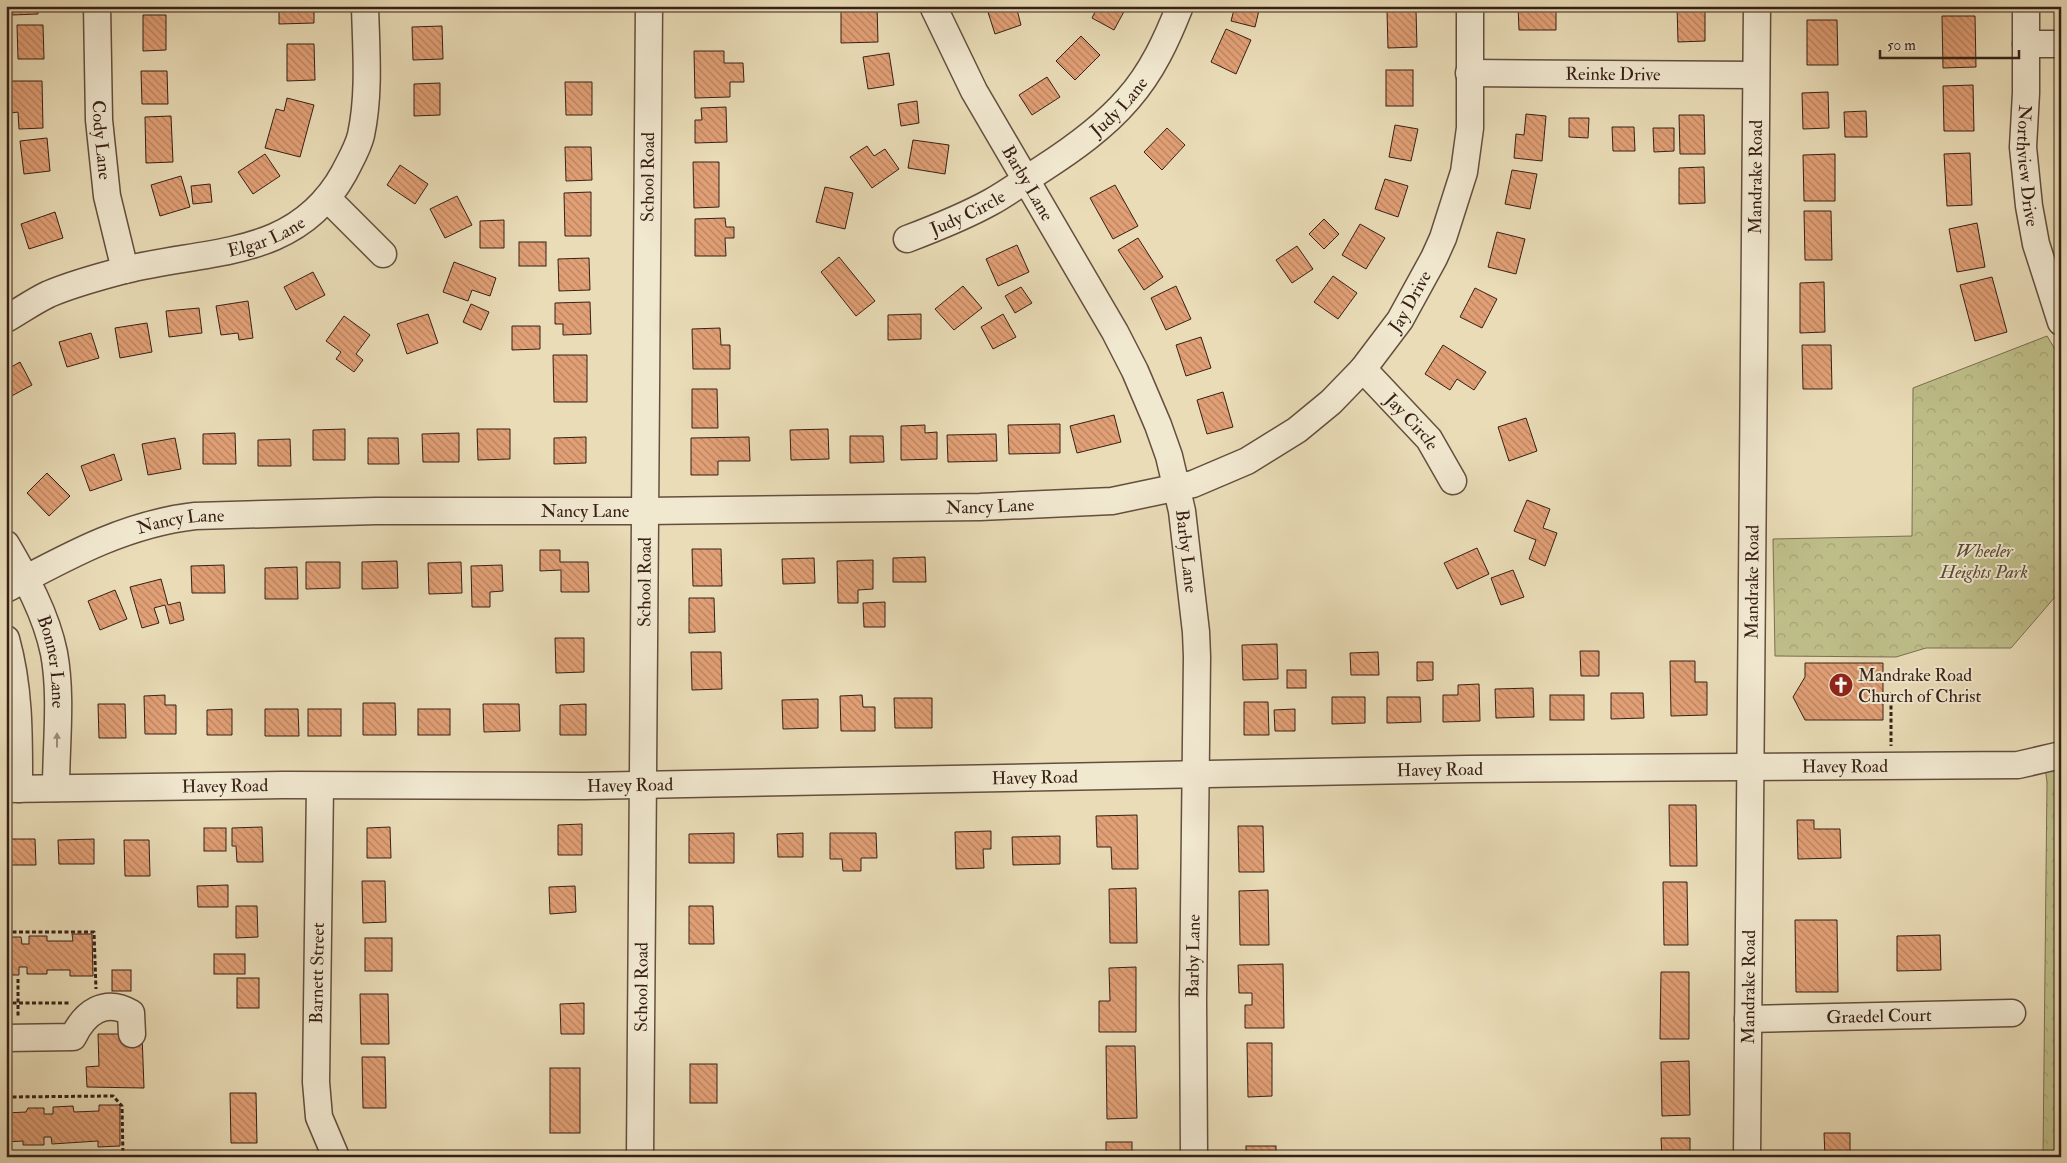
<svg xmlns="http://www.w3.org/2000/svg" width="2067" height="1163" font-family="'IM FELL Double Pica',serif">
  <style>
    .park { fill: url(#park-crowns); stroke: #7a6f50 }
    .building { fill: url(#building-back-hatch); stroke: #372016 }
    .lines { fill: none; stroke-linecap: round; stroke-linejoin: round }
    .minor-casing { stroke: #644f3e; stroke-width: 29 }
    .path { stroke: #372016; stroke-width: 3; stroke-dasharray: 4 2.5; stroke-linecap: butt }
    .minor { stroke: #f1e8d0; stroke-width: 26 }
    .oneway { fill: #9d8e7c }
    .labels { text-anchor: middle; stroke-width: 4; stroke-linejoin: round; paint-order: stroke }
    .street-label { font-size: 18px; fill: #372016; stroke: #f1e8d0 }
    .park-label { font-size: 18px; font-style: italic; fill: #594833; stroke: #f1e8d0 }
    .poi-label { font-size: 18px; fill: #372016; stroke: #f1e8d0; text-anchor: start }
  </style>
  <defs>
    <pattern id="park-crowns" width="20" height="18" patternUnits="userSpaceOnUse" patternTransform="scale(1.25)"><rect width="20" height="18" fill="#bebe89"/><path d="M2 6a3 3 0 1 1 6 0M12 15a3 3 0 1 1 6 0" fill="none" stroke="#a4a376"/></pattern>
    <pattern id="building-back-hatch" width="6" height="6" patternUnits="userSpaceOnUse" patternTransform="scale(1.25)"><rect width="6" height="6" fill="#e2a076"/><path d="M-1 5l2 2M0 0l6 6M5-1l2 2" fill="none" stroke="#b88260"/></pattern>
  </defs>
  <rect width="100%" height="100%" fill="#e9dcb7"/>
  <filter id="stains"><feTurbulence type="fractalNoise" baseFrequency=".004" numOctaves="4"/><feColorMatrix values="0 0 0 0 .2 0 0 0 0 .09 0 0 0 0 .02 0 0 0 .5 -.17"/></filter>
  <radialGradient id="worn" r=".72"><stop offset=".6" stop-color="#630" stop-opacity="0"/><stop offset="1" stop-color="#630" stop-opacity=".3"/></radialGradient>
  <!-- park -->
  <g class="park">
    <polygon points="2047,336 2061,359 2061,590 2011,648 1926,648 1896,657 1775,656 1773,539 1912,536 1913,388"/>
    <polygon points="2061,755 2061,1157 2043,1157 2047,782 2044,760"/>
  </g>
  <!-- building -->
  <g class="building">
    <polygon points="12,6 38,6 38,14 12,15"/>
    <polygon points="279,6 314,6 314,23 279,24"/>
    <polygon points="735,6 768,6 769,9 735,10"/>
    <polygon points="841,6 877,6 878,42 841,43"/>
    <polygon points="986,6 1016,6 1021,25 995,34"/>
    <polygon points="1098,6 1127,6 1114,30 1092,18"/>
    <polygon points="1235,6 1260,6 1255,27 1231,21"/>
    <polygon points="1518,6 1556,6 1556,30 1519,30"/>
    <polygon points="1677,6 1705,6 1705,41 1678,42"/>
    <polygon points="1416,10 1417,47 1388,48 1387,11"/>
    <polygon points="143,15 166,15 166,50 143,51"/>
    <polygon points="1942,16 1975,16 1976,67 1943,68"/>
    <polygon points="1807,20 1837,20 1838,65 1807,65"/>
    <polygon points="17,25 43,25 44,59 18,59"/>
    <polygon points="442,26 443,59 413,60 412,27"/>
    <polygon points="1226,29 1251,40 1236,74 1211,62"/>
    <polygon points="1081,36 1100,55 1075,80 1056,61"/>
    <polygon points="287,44 314,44 315,80 287,81"/>
    <polygon points="694,51 724,51 724,63 743,63 744,82 730,82 730,97 695,98"/>
    <polygon points="889,53 894,85 868,89 863,57"/>
    <rect x="1386" y="70" width="27" height="36"/>
    <polygon points="141,71 167,71 168,104 142,104"/>
    <polygon points="1047,77 1060,97 1032,115 1019,95"/>
    <polygon points="11,81 42,81 43,128 19,129 18,112 11,113"/>
    <polygon points="565,82 592,82 592,115 566,115"/>
    <polygon points="440,83 440,115 414,116 414,84"/>
    <polygon points="1973,85 1974,131 1944,131 1943,86"/>
    <polygon points="1828,92 1829,128 1803,129 1802,93"/>
    <polygon points="287,98 314,105 300,157 265,148 276,109 284,111"/>
    <polygon points="917,101 919,123 901,126 898,104"/>
    <polygon points="726,107 727,142 695,143 695,120 702,120 701,108"/>
    <polygon points="1866,111 1867,137 1845,137 1844,112"/>
    <polygon points="1526,114 1546,116 1542,161 1514,158 1516,134 1524,135"/>
    <polygon points="1679,115 1704,115 1705,154 1680,154"/>
    <polygon points="171,116 173,162 146,163 145,117"/>
    <polygon points="1569,118 1589,118 1588,138 1569,137"/>
    <polygon points="1395,125 1418,129 1411,161 1389,157"/>
    <polygon points="1612,127 1634,127 1635,151 1613,151"/>
    <polygon points="1167,128 1185,145 1162,170 1144,152"/>
    <polygon points="1653,128 1674,128 1674,151 1654,152"/>
    <polygon points="47,138 50,171 24,174 20,141"/>
    <polygon points="913,140 949,145 945,174 908,168"/>
    <polygon points="867,146 874,156 885,149 899,169 872,188 850,157"/>
    <polygon points="565,147 591,147 592,180 566,181"/>
    <polygon points="1970,153 1972,205 1947,206 1944,154"/>
    <polygon points="265,154 280,176 253,194 238,172"/>
    <polygon points="1835,154 1835,201 1804,201 1803,155"/>
    <polygon points="693,162 719,162 719,207 694,208"/>
    <polygon points="400,165 428,184 415,204 387,185"/>
    <polygon points="1704,167 1705,203 1679,204 1679,168"/>
    <polygon points="1512,170 1537,174 1530,209 1505,204"/>
    <polygon points="181,176 190,207 160,216 151,185"/>
    <polygon points="1385,179 1408,186 1398,217 1375,209"/>
    <polygon points="210,184 212,202 193,204 191,186"/>
    <polygon points="1115,185 1138,226 1113,239 1090,198"/>
    <polygon points="825,187 853,193 845,229 816,222"/>
    <polygon points="591,192 591,236 565,236 564,193"/>
    <polygon points="457,196 472,225 445,238 430,209"/>
    <polygon points="1804,211 1831,211 1832,260 1805,260"/>
    <polygon points="55,212 63,238 29,249 21,224"/>
    <polygon points="725,218 726,227 734,227 734,238 725,238 726,256 695,256 695,219"/>
    <polygon points="1324,219 1339,234 1324,249 1309,234"/>
    <polygon points="504,220 504,248 480,248 480,221"/>
    <polygon points="1977,223 1985,267 1957,272 1949,229"/>
    <polygon points="1360,224 1385,238 1366,269 1342,255"/>
    <polygon points="1497,232 1525,239 1516,274 1488,267"/>
    <polygon points="1138,238 1163,277 1144,290 1118,250"/>
    <rect x="519" y="242" width="27" height="24"/>
    <polygon points="1017,245 1029,272 998,286 986,259"/>
    <polygon points="1297,246 1313,269 1292,283 1276,260"/>
    <polygon points="839,257 875,301 856,316 821,272"/>
    <polygon points="589,258 590,290 559,291 558,259"/>
    <polygon points="454,262 496,278 490,296 472,290 468,301 443,292"/>
    <polygon points="313,272 325,295 296,310 284,287"/>
    <polygon points="1333,276 1357,293 1338,319 1314,302"/>
    <polygon points="1992,277 2007,332 1975,341 1960,285"/>
    <polygon points="1824,282 1825,332 1800,333 1800,283"/>
    <polygon points="963,286 982,308 954,330 935,309"/>
    <polygon points="1176,286 1191,319 1166,330 1151,298"/>
    <polygon points="1021,287 1032,303 1015,313 1005,296"/>
    <polygon points="1475,288 1497,299 1482,328 1460,317"/>
    <polygon points="248,301 253,338 239,340 238,333 221,335 216,306"/>
    <polygon points="590,302 591,334 563,335 563,324 555,324 555,303"/>
    <polygon points="471,304 489,312 481,330 463,322"/>
    <polygon points="199,308 202,333 169,337 166,311"/>
    <polygon points="428,314 438,343 407,354 397,324"/>
    <polygon points="921,314 921,339 888,340 888,315"/>
    <polygon points="1003,314 1016,337 993,349 981,327"/>
    <polygon points="344,316 370,335 356,354 363,360 354,372 336,359 341,352 326,341"/>
    <polygon points="147,323 152,352 120,358 115,328"/>
    <polygon points="512,326 540,326 540,349 512,350"/>
    <polygon points="720,328 721,345 730,345 730,369 693,369 692,329"/>
    <polygon points="91,333 99,358 67,367 59,342"/>
    <polygon points="1201,337 1211,368 1186,376 1176,345"/>
    <polygon points="1443,345 1486,372 1474,390 1457,379 1450,390 1425,374"/>
    <polygon points="1802,345 1831,345 1832,389 1803,389"/>
    <polygon points="553,355 587,355 587,402 554,402"/>
    <polygon points="20,362 32,385 6,399 6,370"/>
    <polygon points="692,389 717,389 718,428 692,428"/>
    <polygon points="1223,392 1233,427 1207,434 1197,400"/>
    <polygon points="1114,415 1121,442 1077,453 1070,426"/>
    <polygon points="1526,418 1537,451 1509,461 1498,427"/>
    <polygon points="1060,424 1060,453 1009,454 1008,425"/>
    <polygon points="925,425 925,433 937,432 937,459 901,460 901,426"/>
    <polygon points="345,429 345,460 313,460 313,430"/>
    <polygon points="477,429 510,429 510,459 478,460"/>
    <polygon points="828,429 829,459 791,460 790,430"/>
    <polygon points="235,433 236,464 203,464 203,434"/>
    <polygon points="459,433 459,462 423,462 422,434"/>
    <polygon points="996,434 997,461 948,462 947,435"/>
    <polygon points="850,436 883,436 884,462 850,463"/>
    <polygon points="586,437 586,463 554,464 554,438"/>
    <polygon points="749,437 750,461 718,461 718,475 691,475 691,438"/>
    <polygon points="175,438 181,469 148,475 142,444"/>
    <polygon points="368,438 398,438 399,464 368,464"/>
    <polygon points="290,439 291,466 258,466 258,440"/>
    <polygon points="114,454 122,480 90,491 81,466"/>
    <polygon points="47,473 70,496 49,516 27,493"/>
    <polygon points="1527,500 1550,509 1543,528 1557,533 1545,566 1529,559 1536,540 1514,531"/>
    <polygon points="1477,548 1489,574 1457,589 1444,563"/>
    <polygon points="692,549 721,549 722,586 693,586"/>
    <polygon points="540,550 560,550 560,562 588,562 589,592 561,592 561,570 540,571"/>
    <polygon points="925,557 926,582 893,582 893,558"/>
    <polygon points="814,558 815,583 783,584 782,559"/>
    <polygon points="873,560 873,589 858,590 858,603 838,603 837,561"/>
    <polygon points="397,561 398,588 362,589 362,562"/>
    <polygon points="306,562 340,562 340,588 306,589"/>
    <polygon points="461,562 462,593 429,594 428,563"/>
    <polygon points="224,565 225,593 192,593 191,566"/>
    <polygon points="502,565 503,591 490,592 490,607 472,607 471,566"/>
    <polygon points="297,567 298,599 265,599 265,568"/>
    <polygon points="1513,570 1524,597 1501,605 1491,578"/>
    <polygon points="161,579 168,605 180,602 184,620 170,624 165,605 154,608 159,623 142,628 130,587"/>
    <polygon points="115,590 127,619 100,630 88,601"/>
    <polygon points="689,598 714,598 715,632 689,633"/>
    <polygon points="885,602 885,627 864,627 863,603"/>
    <polygon points="555,638 584,638 584,672 556,673"/>
    <polygon points="1277,644 1278,679 1243,680 1242,645"/>
    <polygon points="1580,651 1599,651 1599,676 1581,676"/>
    <polygon points="691,652 721,652 722,689 692,690"/>
    <polygon points="1378,652 1379,675 1351,675 1350,653"/>
    <polygon points="1670,661 1695,661 1695,682 1707,682 1707,715 1671,716"/>
    <polygon points="1417,662 1433,662 1433,680 1417,681"/>
    <polygon points="1805,663 1883,663 1883,720 1805,720 1793,697 1805,677"/>
    <rect x="1287" y="670" width="19" height="18"/>
    <polygon points="1479,684 1480,721 1443,722 1443,695 1458,695 1458,685"/>
    <polygon points="1533,688 1534,717 1496,718 1495,689"/>
    <polygon points="1611,693 1643,693 1644,718 1611,719"/>
    <polygon points="165,695 165,705 176,705 176,734 145,734 144,696"/>
    <polygon points="862,695 863,707 875,707 875,731 841,731 840,696"/>
    <rect x="1550" y="695" width="34" height="25"/>
    <polygon points="1332,697 1365,697 1365,723 1332,724"/>
    <polygon points="1387,697 1420,697 1421,722 1387,723"/>
    <polygon points="894,698 932,698 932,728 895,728"/>
    <polygon points="818,699 818,728 783,729 782,700"/>
    <polygon points="1244,702 1268,702 1269,735 1244,735"/>
    <polygon points="363,703 395,703 396,735 363,735"/>
    <polygon points="98,704 125,704 126,738 99,738"/>
    <polygon points="483,704 519,704 520,731 484,732"/>
    <polygon points="586,704 586,735 560,735 560,705"/>
    <polygon points="232,709 232,735 207,735 207,710"/>
    <polygon points="265,709 298,709 299,736 265,736"/>
    <rect x="308" y="709" width="33" height="27"/>
    <rect x="418" y="709" width="32" height="26"/>
    <polygon points="1295,709 1295,731 1275,731 1274,710"/>
    <polygon points="1669,805 1696,805 1697,866 1670,866"/>
    <polygon points="1137,815 1138,869 1112,869 1111,847 1097,847 1096,816"/>
    <polygon points="1797,820 1814,820 1814,829 1840,829 1841,858 1798,859"/>
    <polygon points="582,824 582,855 558,855 558,825"/>
    <polygon points="1238,826 1263,826 1264,872 1239,872"/>
    <polygon points="262,827 263,862 237,862 236,846 232,846 232,828"/>
    <polygon points="390,827 391,858 367,858 367,828"/>
    <rect x="204" y="828" width="22" height="23"/>
    <polygon points="991,831 991,849 983,849 984,868 956,869 955,832"/>
    <polygon points="734,833 734,863 689,863 689,834"/>
    <polygon points="803,833 803,857 778,857 777,834"/>
    <polygon points="830,833 876,833 877,858 861,858 861,871 843,871 842,859 830,859"/>
    <polygon points="1060,836 1060,864 1013,865 1012,837"/>
    <polygon points="6,839 35,839 36,865 6,865"/>
    <polygon points="94,839 94,864 59,864 58,840"/>
    <polygon points="124,840 149,840 150,876 125,876"/>
    <polygon points="362,881 385,881 386,922 363,923"/>
    <polygon points="1663,882 1687,882 1688,945 1664,945"/>
    <polygon points="228,885 228,907 198,907 197,886"/>
    <polygon points="575,886 576,912 550,914 549,887"/>
    <polygon points="1136,888 1137,943 1110,943 1109,889"/>
    <polygon points="1268,890 1269,945 1240,945 1239,891"/>
    <polygon points="236,906 257,906 258,937 236,938"/>
    <polygon points="689,906 713,906 714,944 689,944"/>
    <polygon points="1795,920 1837,920 1838,992 1796,992"/>
    <polygon points="72,934 92,934 93,976 70,976 70,970 47,970 47,974 27,974 27,967 19,967 19,975 6,975 6,937 21,937 22,944 29,944 29,936 47,936 47,941 73,941"/>
    <polygon points="1940,935 1941,970 1897,971 1897,936"/>
    <rect x="365" y="938" width="27" height="33"/>
    <rect x="214" y="954" width="31" height="20"/>
    <polygon points="1283,964 1284,1028 1245,1028 1245,1005 1252,1005 1252,993 1239,993 1238,965"/>
    <polygon points="1136,967 1136,1032 1099,1032 1099,1001 1110,1001 1109,968"/>
    <rect x="112" y="970" width="19" height="21"/>
    <polygon points="1661,972 1689,972 1689,1039 1660,1039"/>
    <rect x="237" y="978" width="22" height="30"/>
    <polygon points="360,994 388,994 389,1044 361,1044"/>
    <polygon points="584,1003 584,1034 561,1034 560,1004"/>
    <polygon points="98,1034 142,1034 144,1088 87,1087 86,1067 99,1066"/>
    <polygon points="1247,1043 1272,1043 1272,1096 1248,1097"/>
    <polygon points="1106,1046 1135,1046 1137,1118 1107,1119"/>
    <polygon points="362,1057 385,1057 386,1108 363,1108"/>
    <polygon points="1689,1061 1690,1115 1662,1116 1661,1062"/>
    <rect x="690" y="1064" width="27" height="39"/>
    <rect x="550" y="1068" width="30" height="65"/>
    <polygon points="230,1093 256,1093 257,1143 231,1143"/>
    <polygon points="99,1105 120,1105 120,1146 98,1147 98,1141 52,1144 51,1137 44,1137 44,1145 23,1145 23,1141 6,1142 6,1113 26,1112 28,1108 44,1108 44,1114 53,1114 53,1107 73,1106 74,1112 99,1111"/>
    <polygon points="1824,1133 1850,1133 1850,1157 1825,1157"/>
    <polygon points="1661,1138 1690,1138 1690,1157 1662,1157"/>
    <rect x="1106" y="1142" width="26" height="15"/>
    <rect x="1246" y="1146" width="30" height="11"/>
  </g>
  <g class="lines">
    <defs>
      <g id="minor">
        <path id="s1" d="M97 6 99 120 107 196 125 270"/>
        <path id="s2" d="M933 6 974 91 1115 332 1135 371 1158 425 1169 456 1182 511 1196 632 1197 657 1193 999 1194 1157"/>
        <path id="s3" d="M2026 6V93L2023 147 2029 206 2036 244 2061 322"/>
        <polyline points="2026,44 2061,44"/>
        <path id="s4" d="M1469 73 1756 75"/>
        <polyline points="327,198 383,254"/>
        <path id="s5" d="M907 239C936 228 964 217 991 202 1009 192 1025 180 1042 169 1073 149 1104 127 1128 99 1152 72 1167 39 1180 6"/>
        <path id="s6" d="M6 319C20 311 34 301 49 294 70 285 102 276 125 270 207 249 296 260 344 173 350 161 358 148 361 135 370 93 366 48 365 6"/>
        <path id="s7" d="M1363 369 1429 439 1453 481"/>
        <path id="s8" d="M6 544C26 578 46 614 54 653 62 696 56 745 56 788"/>
        <path id="s9" d="M6 589C68 556 125 524 195 516L376 511H645L980 507 1112 501 1193 484 1247 461 1297 430 1331 402 1363 369 1400 320 1434 258 1443 238 1464 172 1470 128V6"/>
        <path d="M6 639C20 689 19 738 19 789"/>
        <polyline points="320,786 316,1082 319,1117 336,1157"/>
        <path id="s10" d="M6 789 282 785 585 786 1468 769 2018 765 2061 755"/>
        <path id="s11" d="M1748 1019 2012 1013"/>
        <path d="M6 1038 73 1037C85 1012 105 998 131 1013L132 1034"/>
        <path id="s12" d="M640 1157 649 6"/>
        <path id="s13" d="M1747 1157 1757 6"/>
      </g>
    </defs>
    <!-- minor casing -->
    <use href="#minor" class="minor-casing"/>
    <!-- path -->
    <g class="path">
      <polyline points="1883,694 1891,694 1891,746"/>
      <polyline points="6,932 94,932 96,989"/>
      <polyline points="18,979 18,1018"/>
      <polyline points="6,1003 70,1003"/>
      <polyline points="6,1097 113,1096 122,1106 123,1157"/>
    </g>
    <!-- minor -->
    <use href="#minor" class="minor"/>
  </g>
  <!-- one-way arrows -->
  <defs><path id="oneway-solid" d="M-6-.8H1V-3.2L6.5 0L1 3.2V.8H-6Z" transform="scale(1.25)"/></defs>
  <use class="oneway" href="#oneway-solid" transform="translate(57 740) rotate(-90)"/>
  <!-- icons -->
  <defs>
    <symbol id="church-disc" viewBox="-11 -11 22 22"><circle r="9.5" fill="#8f2418" stroke="#f1e8d0"/><path d="M-1.2-6h2.4v3.5h3.3v2.4h-3.3V6h-2.4V-.1h-3.3v-2.4h3.3Z" fill="#fff"/></symbol>
  </defs>
  <g fill-rule="evenodd">
    <use href="#church-disc" x="1827" y="671" width="28" height="28"/>
  </g>
  <g class="labels">
    <!-- street labels -->
    <g class="street-label">
      <text dy="6" stroke="none"><textPath href="#s4" startOffset="144">Reinke Drive</textPath></text>
      <text dy="6" stroke="none"><textPath href="#s5" startOffset="252">Judy Lane</textPath></text>
      <text dy="6" stroke="none"><textPath href="#s1" startOffset="134">Cody Lane</textPath></text>
      <text dy="6" stroke="none"><textPath href="#s3" startOffset="160">Northview Drive</textPath></text>
      <text dy="6" stroke="none"><textPath href="#s12" startOffset="980">School Road</textPath></text>
      <text dy="6" stroke="none"><textPath href="#s13" startOffset="980">Mandrake Road</textPath></text>
      <text dy="6" stroke="none"><textPath href="#s2" startOffset="201">Barby Lane</textPath></text>
      <text dy="6" stroke="none"><textPath href="#s5" startOffset="66">Judy Circle</textPath></text>
      <text dy="6" stroke="none"><textPath href="#s6" startOffset="275">Elgar Lane</textPath></text>
      <text dy="6" stroke="none"><textPath href="#s9" startOffset="1494">Jay Drive</textPath></text>
      <text dy="6" stroke="none"><textPath href="#s7" startOffset="72">Jay Circle</textPath></text>
      <text dy="6" stroke="none"><textPath href="#s9" startOffset="999">Nancy Lane</textPath></text>
      <text dy="6" stroke="none"><textPath href="#s9" startOffset="594">Nancy Lane</textPath></text>
      <text dy="6" stroke="none"><textPath href="#s9" startOffset="189">Nancy Lane</textPath></text>
      <text dy="6" stroke="none"><textPath href="#s2" startOffset="606">Barby Lane</textPath></text>
      <text dy="6" stroke="none"><textPath href="#s13" startOffset="575">Mandrake Road</textPath></text>
      <text dy="6" stroke="none"><textPath href="#s12" startOffset="575">School Road</textPath></text>
      <text dy="6" stroke="none"><textPath href="#s8" startOffset="128">Bonner Lane</textPath></text>
      <text dy="6" stroke="none"><textPath href="#s10" startOffset="1839">Havey Road</textPath></text>
      <text dy="6" stroke="none"><textPath href="#s10" startOffset="1434">Havey Road</textPath></text>
      <text dy="6" stroke="none"><textPath href="#s10" startOffset="1029">Havey Road</textPath></text>
      <text dy="6" stroke="none"><textPath href="#s10" startOffset="624">Havey Road</textPath></text>
      <text dy="6" stroke="none"><textPath href="#s10" startOffset="219">Havey Road</textPath></text>
      <text transform="translate(1193 956) rotate(-89)" y="6">Barby Lane</text>
      <text transform="translate(317 973) rotate(-89)" y="6">Barnett Street</text>
      <text dy="6" stroke="none"><textPath href="#s12" startOffset="170">School Road</textPath></text>
      <text dy="6" stroke="none"><textPath href="#s13" startOffset="170">Mandrake Road</textPath></text>
      <text dy="6" stroke="none"><textPath href="#s11" startOffset="131">Graedel Court</textPath></text>
    </g>
    <!-- park labels -->
    <g class="park-label">
      <text x="1984" y="557">Wheeler<tspan x="1984" dy="21">Heights Park</tspan></text>
    </g>
    <!-- poi labels -->
    <g class="poi-label">
      <text x="1858" y="681">Mandrake Road<tspan x="1858" dy="21">Church of Christ</tspan></text>
    </g>
  </g>
  <!-- margin -->
  <rect width="2067" height="1163" fill="none" stroke="#e9dcb7" stroke-width="25"/>
  <rect x="8" y="8" width="2052" height="1148" fill="none" stroke="#372016" stroke-width="2.5"/>
  <rect x="12" y="12" width="2042" height="1138" fill="none" stroke="#372016"/>
  <!-- scale -->
  <path d="M1880 50v8h139v-8" fill="none" stroke="#372016" stroke-width="2.5"/>
  <text x="1887" y="50" font-size="15" fill="#372016" stroke="#f1e8d0" stroke-width="4" paint-order="stroke">50 m</text>
  <rect width="100%" height="100%" filter="url(#stains)"/>
  <rect width="100%" height="100%" fill="url(#worn)"/>
</svg>
